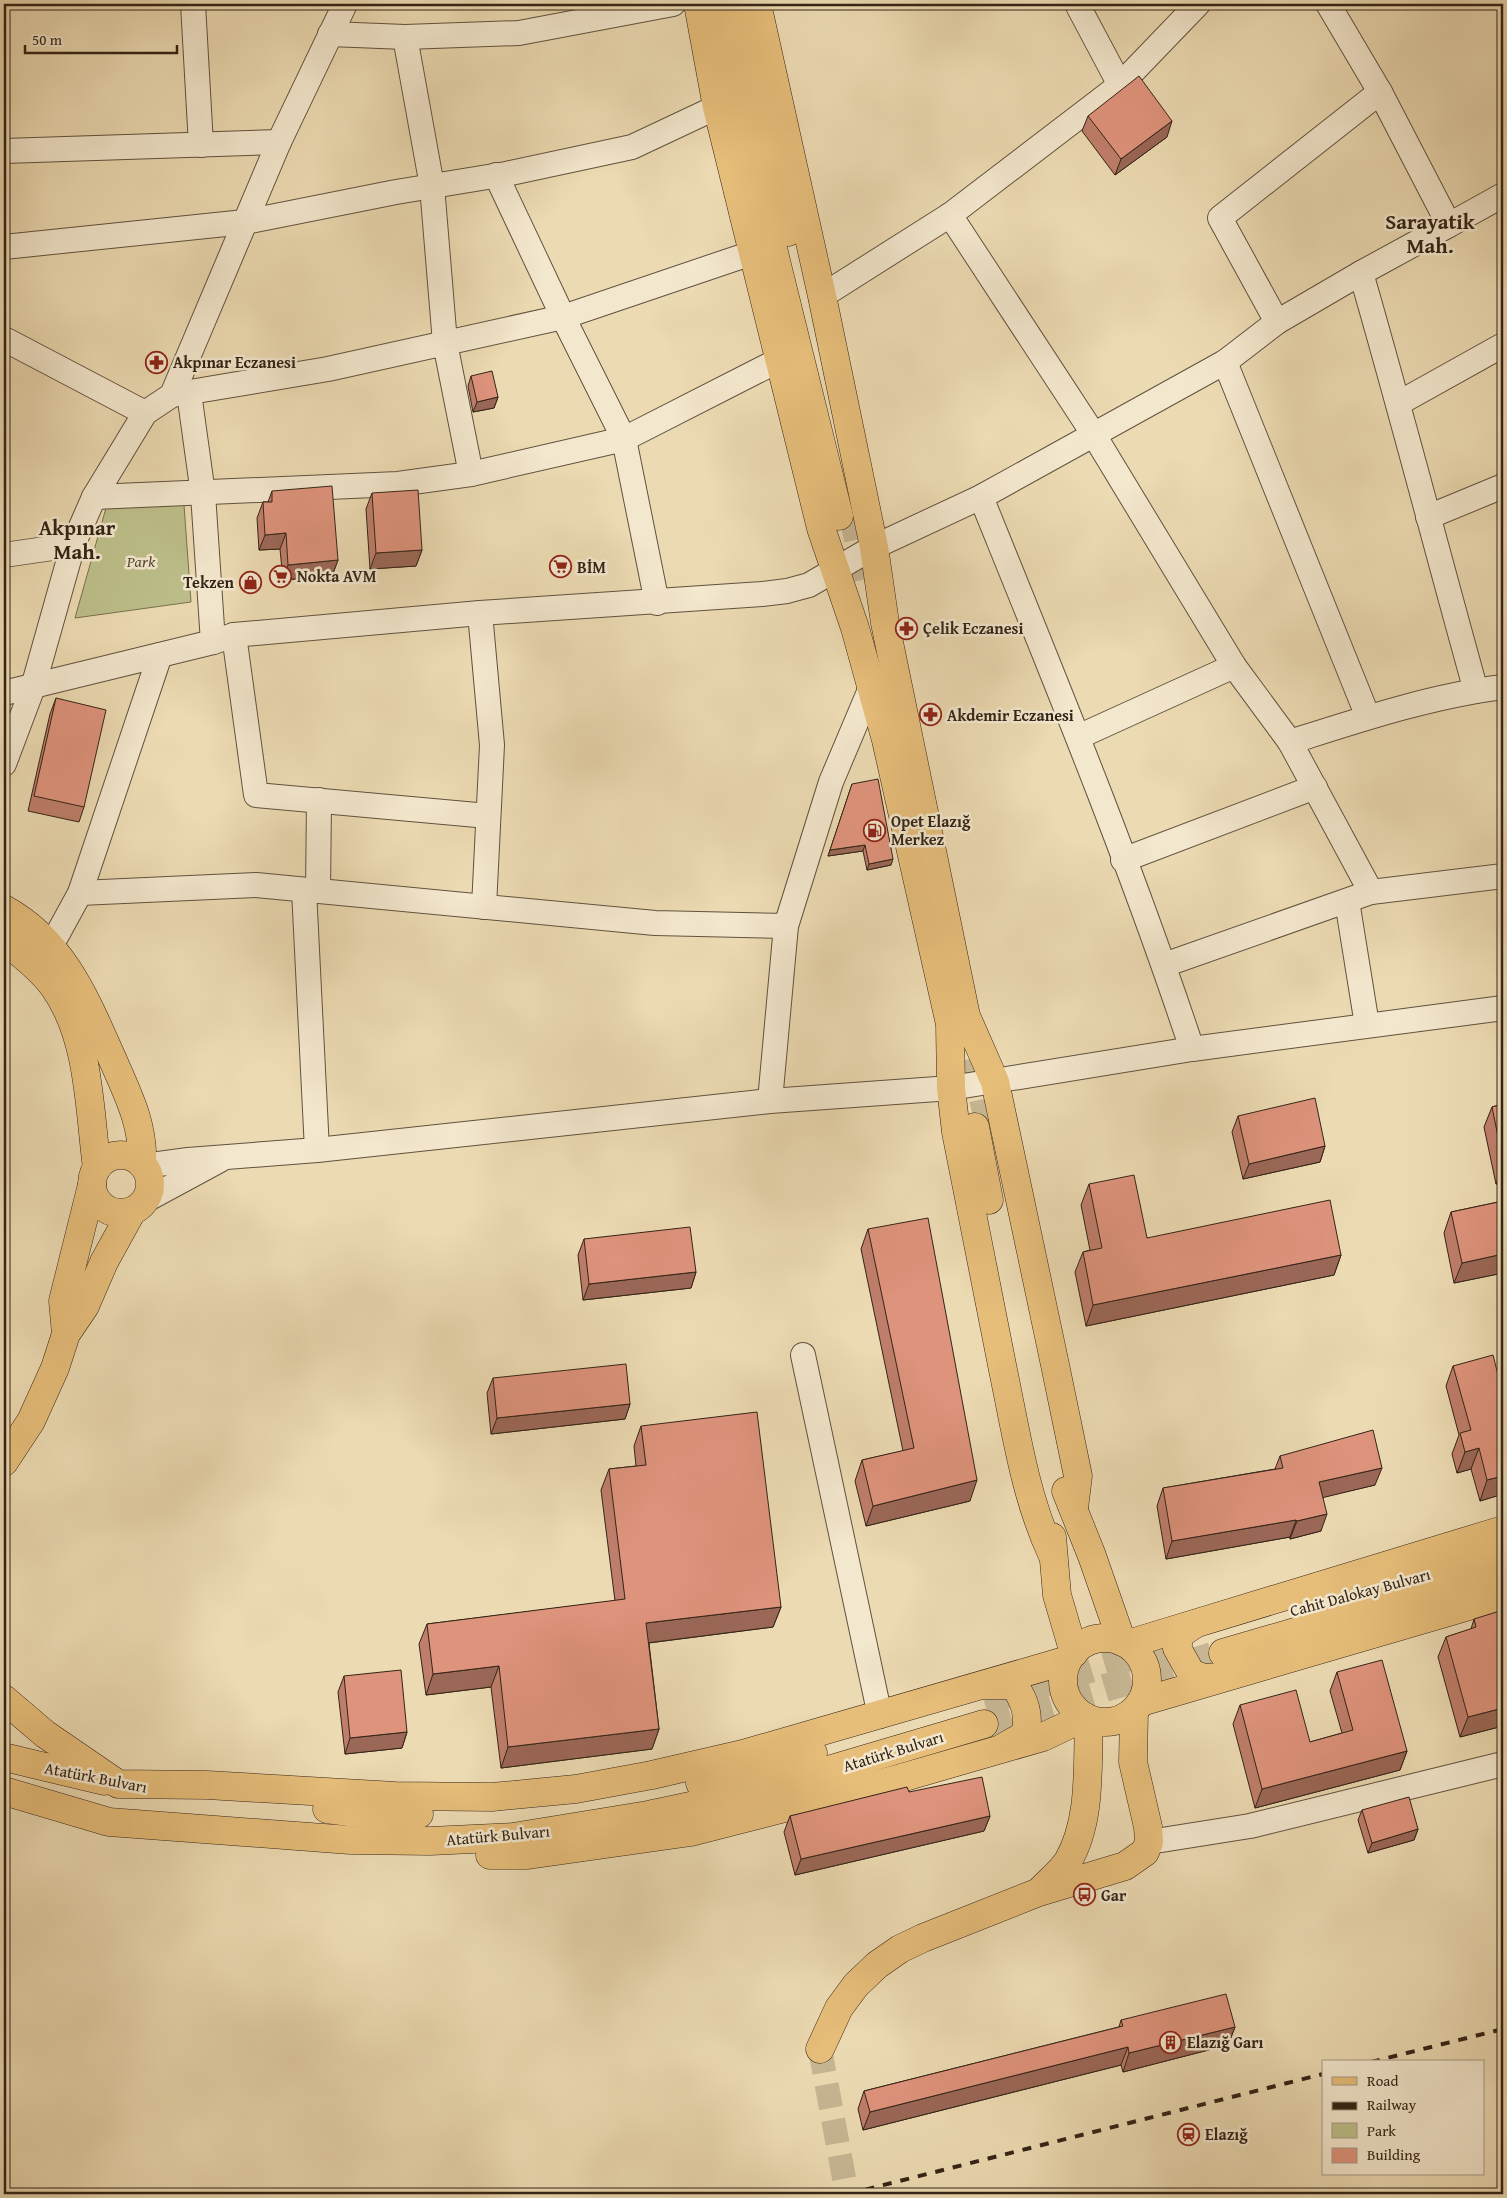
<svg xmlns="http://www.w3.org/2000/svg" width="1507" height="2198" font-family="'Gentium Book Plus',serif">
  <style>
    .green { fill: #bcbe89; stroke: #787150 }
    .lines { fill: none; stroke-linecap: round; stroke-linejoin: round }
    .minor-tunnel { stroke: #c7b693; stroke-width: 24; stroke-dasharray: 24 12; stroke-linecap: butt }
    .major-tunnel { stroke: #c7b693; stroke-width: 28; stroke-dasharray: 28 14; stroke-linecap: butt }
    .minor-casing { stroke: #61523e; stroke-width: 26 }
    .major-casing { stroke: #332417; stroke-width: 29 }
    .minor { stroke: #f3e7cd; stroke-width: 24 }
    .major { stroke: #e6bd79; stroke-width: 28 }
    .rail { stroke: #332417; stroke-width: 4; stroke-dasharray: 9 9; stroke-linecap: butt }
    .wall { fill: #bf7e6b; stroke: #332417 }
    .shaded-wall { fill: #9b6757; stroke: #332417 }
    .building { fill: #de937c; stroke: #332417 }
    .labels { text-anchor: middle; stroke-width: 5; stroke-linejoin: round; paint-order: stroke }
    .poi-label { font-size: 16px; font-weight: bold; fill: #332417; stroke: #f3e7cd; text-anchor: start }
    .park-label { font-size: 16px; font-style: italic; fill: #554a34; stroke: #f3e7cd }
    .street-label { font-size: 16px; fill: #332417; stroke: #f3e7cd }
    .district-label { font-size: 21px; font-weight: bold; fill: #332417; stroke: #f3e7cd }
  </style>
  <rect width="100%" height="100%" fill="#ecdab2"/>
  <filter id="stains"><feTurbulence type="fractalNoise" baseFrequency=".004" numOctaves="4"/><feColorMatrix values="0 0 0 0 .2 0 0 0 0 .09 0 0 0 0 .02 0 0 0 .5 -.17"/></filter>
  <radialGradient id="worn" r=".72"><stop offset=".6" stop-color="#630" stop-opacity="0"/><stop offset="1" stop-color="#630" stop-opacity=".3"/></radialGradient>
  <!-- green -->
  <polygon class="green" points="184,505 191,602 75,618 106,508"/>
  <g class="lines">
    <!-- minor-tunnel -->
    <polyline class="minor-tunnel" points="820,2049 847,2194"/>
    <!-- major-tunnel -->
    <g class="major-tunnel">
      <polyline points="852,512 867,579"/>
      <polyline points="974,1058 989,1125"/>
      <polyline points="984,1701 1162,1647"/>
      <polyline points="984,1724 1223,1653"/>
    </g>
    <defs>
      <g id="minor">
        <polyline points="193,4 201,145"/>
        <polyline points="1077,4 1120,85"/>
        <polyline points="1328,4 1380,92 1449,225 1503,195"/>
        <polyline points="330,34 405,37 519,33 673,4"/>
        <polyline points="405,37 432,186 445,343 471,474"/>
        <polyline points="4,151 279,142"/>
        <polyline points="496,175 563,317 624,439 657,603"/>
        <polyline points="950,215 1094,435 1234,666 1290,742 1371,892"/>
        <polyline points="4,247 245,222 396,192 506,174 632,147 717,107"/>
        <path d="M1361 273C1401 411 1437 551 1476 691"/>
        <polyline points="822,296 950,215 1120,85 1198,4"/>
        <polyline points="1277,322 1220,218 1380,92"/>
        <polyline points="4,339 145,413"/>
        <polyline points="1225,362 1368,717"/>
        <polyline points="189,393 203,494 213,642"/>
        <polyline points="172,395 328,369 563,317 752,253"/>
        <polyline points="1399,403 1503,345"/>
        <polyline points="94,497 398,484 471,474 624,439 779,360"/>
        <path d="M981 497C1055 680 1130 862 1192 1049"/>
        <polyline points="1428,517 1503,486"/>
        <polyline points="4,555 73,545"/>
        <polyline points="480,613 492,745 484,907"/>
        <polyline points="234,635 256,795 488,816"/>
        <polyline points="4,693 213,642 234,635 480,613 762,594 787,591 809,585 874,547 981,497 1225,362 1277,322 1361,273 1449,225"/>
        <polyline points="1078,737 1234,666"/>
        <path d="M1290 742C1359 720 1431 696 1503 687"/>
        <polyline points="4,764 33,687 73,545 94,497 145,413 172,395 279,142 345,4"/>
        <polyline points="1123,860 1315,787"/>
        <polyline points="304,890 317,1150"/>
        <polyline points="318,891 319,800"/>
        <polyline points="80,893 256,885 655,923 786,926 831,782 872,685"/>
        <polyline points="1347,901 1367,1025"/>
        <polyline points="51,946 80,893 160,655"/>
        <polyline points="1164,965 1371,892 1503,876"/>
        <polyline points="770,1101 786,926"/>
        <polyline points="144,1166 188,1160 317,1150 770,1101 951,1088 1192,1049 1503,1008"/>
        <polyline points="146,1200 220,1160"/>
        <polyline points="803,1355 880,1716"/>
        <polyline points="1149,1842 1250,1826 1503,1764"/>
      </g>
      <g id="major">
        <path d="M698 4 717 107 821 528 855 628 886 740 950 1024 951 1088 956 1132C972 1211 987 1291 1003 1370 1016 1432 1025 1496 1052 1554"/>
        <polyline points="736,4 788,232"/>
        <polyline points="757,4 822,296 874,547 885,623 966,1016 995,1082 1054,1360 1078,1476 1074,1508"/>
        <polyline points="717,10 776,261 839,516"/>
        <path d="M4 909C63 941 86 1000 112 1058 127 1093 144 1124 142 1164"/>
        <path d="M4 940C21 954 41 969 54 987 90 1038 89 1108 97 1168"/>
        <polyline points="975,1127 989,1200"/>
        <circle cx="121" cy="1184" r="29"/>
        <polyline points="66,1334 63,1301 92,1185"/>
        <polyline points="4,1462 31,1421 55,1368 66,1334 85,1306 104,1262 132,1211"/>
        <polyline points="1066,1491 1092,1556 1122,1642"/>
        <polyline points="1052,1537 1057,1595 1074,1653"/>
        <polyline points="1383,1586 1442,1570 1503,1550"/>
        <polyline points="1195,1624 1180,1634 1177,1648 1191,1673 1203,1678 1220,1677"/>
        <circle cx="1105" cy="1680" r="42"/>
        <polyline points="1128,1644 1503,1530"/>
        <polyline points="1223,1653 1503,1571"/>
        <path d="M987 1685H1014C1025 1701 1030 1716 1025 1735L1004 1747"/>
        <polyline points="4,1699 45,1734 118,1784 207,1785 395,1796 492,1797 576,1789 652,1775 743,1754 1068,1660"/>
        <polyline points="1141,1702 1503,1596"/>
        <polyline points="4,1757 104,1781"/>
        <polyline points="700,1783 756,1772 813,1753"/>
        <polyline points="4,1791 109,1822 350,1840 430,1841 513,1837 648,1815 747,1794 984,1724"/>
        <polyline points="327,1809 372,1815 419,1814"/>
        <polyline points="490,1855 528,1855 691,1832 901,1778 1043,1737 1085,1717"/>
        <path d="M1039 1892C1048 1882 1061 1872 1068 1861 1092 1820 1087 1765 1089 1719"/>
        <polyline points="820,2049 839,2008 856,1985 877,1965 900,1949 923,1938 1039,1892 1125,1866 1145,1852 1149,1842 1148,1827 1133,1762 1134,1711"/>
      </g>
    </defs>
    <!-- minor casing -->
    <use href="#minor" class="minor-casing"/>
    <!-- major casing -->
    <use href="#major" class="major-casing"/>
    <!-- minor -->
    <use href="#minor" class="minor"/>
    <!-- major -->
    <use href="#major" class="major"/>
    <!-- rail -->
    <g class="rail">
      <polyline points="1371,2062 1503,2029"/>
      <polyline points="848,2194 1323,2074"/>
    </g>
  </g>
  <!-- wall -->
  <g class="wall">
    <polygon points="1088,116 1167,137 1115,175 1082,131"/>
    <polygon points="471,376 498,397 494,408 473,412 468,386"/>
    <polygon points="272,491 338,560 332,576 283,580 280,549 259,550 257,518 263,502 268,502"/>
    <polygon points="372,493 422,550 416,566 370,569 366,509"/>
    <polygon points="56,698 84,807 79,822 28,811 50,714"/>
    <polygon points="852,784 891,865 867,870 863,851 828,856"/>
    <polygon points="1503,1104 1503,1183 1496,1184 1484,1127 1492,1107"/>
    <polygon points="1238,1116 1325,1146 1320,1162 1243,1179 1232,1132"/>
    <polygon points="1089,1184 1147,1238 1341,1255 1334,1275 1086,1326 1075,1272 1083,1252 1090,1250 1081,1205"/>
    <polygon points="1503,1201 1503,1273 1454,1283 1444,1233 1451,1212"/>
    <polygon points="868,1229 970,1501 866,1526 855,1481 862,1460 903,1451 861,1249"/>
    <polygon points="584,1239 696,1272 691,1288 583,1300 578,1255"/>
    <polygon points="1453,1366 1498,1375 1503,1374 1503,1494 1480,1501 1471,1469 1457,1473 1452,1454 1459,1435 1446,1386"/>
    <polygon points="493,1378 630,1404 625,1419 491,1434 487,1393"/>
    <polygon points="641,1426 781,1607 773,1627 649,1643 659,1729 652,1749 501,1768 491,1687 426,1695 419,1644 427,1624 615,1601 601,1490 609,1469 636,1466 634,1446"/>
    <polygon points="1280,1456 1375,1485 1323,1497 1321,1531 1290,1539 1290,1537 1166,1559 1157,1506 1163,1488 1275,1469"/>
    <polygon points="1474,1619 1503,1726 1460,1737 1438,1657 1446,1637 1471,1629"/>
    <polygon points="1337,1672 1407,1751 1400,1770 1255,1808 1233,1724 1240,1705 1310,1742 1342,1733 1330,1691"/>
    <polygon points="344,1676 407,1732 402,1748 345,1754 338,1692"/>
    <polygon points="909,1792 990,1816 984,1831 795,1875 784,1832 790,1816"/>
    <polygon points="1362,1810 1418,1829 1414,1840 1368,1853 1358,1820"/>
    <polygon points="1121,2020 1235,2027 1228,2045 1123,2072 1121,2065 863,2130 858,2109 864,2091 1119,2027"/>
  </g>
  <!-- shaded-wall -->
  <g class="shaded-wall">
    <polygon points="1172,121 1167,137 1115,175 1121,159"/>
    <polygon points="498,397 494,408 473,412 477,402"/>
    <polygon points="286,533 280,549 259,550 265,535"/>
    <polygon points="422,550 416,566 370,569 376,553"/>
    <polygon points="338,560 332,576 283,580 288,565"/>
    <polygon points="865,845 863,851 828,856 830,850"/>
    <polygon points="893,859 891,865 867,870 869,864"/>
    <polygon points="1325,1146 1320,1162 1243,1179 1249,1164"/>
    <polygon points="1503,1165 1503,1183 1496,1184"/>
    <polygon points="1503,1254 1503,1273 1454,1283 1462,1263"/>
    <polygon points="1341,1255 1334,1275 1086,1326 1093,1305"/>
    <polygon points="696,1272 691,1288 583,1300 589,1284"/>
    <polygon points="630,1404 625,1419 491,1434 497,1418"/>
    <polygon points="1479,1448 1471,1469 1457,1473 1465,1452"/>
    <polygon points="1382,1468 1375,1485 1313,1500 1319,1482"/>
    <polygon points="1503,1476 1503,1494 1480,1501 1487,1480"/>
    <polygon points="977,1480 970,1501 866,1526 873,1506"/>
    <polygon points="1327,1514 1321,1531 1290,1539 1297,1521"/>
    <polygon points="1296,1520 1290,1537 1166,1559 1172,1541"/>
    <polygon points="781,1607 773,1627 639,1644 646,1623"/>
    <polygon points="499,1666 491,1687 426,1695 433,1674"/>
    <polygon points="1503,1708 1503,1726 1460,1737 1468,1717"/>
    <polygon points="659,1729 652,1749 501,1768 508,1747"/>
    <polygon points="407,1732 402,1748 345,1754 350,1738"/>
    <polygon points="1407,1751 1400,1770 1255,1808 1262,1789"/>
    <polygon points="990,1816 984,1831 795,1875 801,1859"/>
    <polygon points="1418,1829 1414,1840 1368,1853 1372,1843"/>
    <polygon points="1235,2027 1228,2045 1123,2072 1129,2053"/>
    <polygon points="1128,2047 1121,2065 863,2130 870,2112"/>
  </g>
  <!-- building -->
  <g class="building">
    <polygon points="1139,76 1172,121 1121,159 1088,116"/>
    <polygon points="492,371 498,397 477,402 471,376"/>
    <polygon points="332,486 338,560 288,565 286,533 265,535 263,502 272,502 272,491"/>
    <polygon points="418,490 422,550 376,553 372,493"/>
    <polygon points="56,698 106,710 84,807 34,796"/>
    <polygon points="878,779 893,859 869,864 865,845 830,850 852,784"/>
    <polygon points="1315,1098 1325,1146 1249,1164 1238,1116"/>
    <polygon points="1503,1104 1503,1161 1492,1107"/>
    <polygon points="1134,1175 1147,1238 1330,1200 1341,1255 1093,1305 1083,1252 1102,1248 1089,1184"/>
    <polygon points="1503,1201 1503,1254 1462,1263 1451,1212"/>
    <polygon points="928,1218 977,1480 873,1506 862,1460 914,1448 868,1229"/>
    <polygon points="690,1227 696,1272 589,1284 584,1239"/>
    <polygon points="1493,1355 1498,1375 1503,1374 1503,1476 1487,1480 1479,1448 1465,1452 1460,1433 1471,1430 1453,1366"/>
    <polygon points="626,1364 630,1404 497,1418 493,1378"/>
    <polygon points="757,1412 781,1607 646,1623 659,1729 508,1747 499,1666 433,1674 427,1624 625,1599 609,1469 646,1465 641,1426"/>
    <polygon points="1373,1430 1382,1468 1319,1482 1327,1514 1297,1521 1296,1520 1172,1541 1163,1488 1283,1468 1280,1456"/>
    <polygon points="1503,1610 1503,1708 1468,1717 1446,1637 1476,1627 1474,1619"/>
    <polygon points="1382,1660 1407,1751 1262,1789 1240,1705 1296,1690 1310,1742 1353,1730 1337,1672"/>
    <polygon points="401,1670 407,1732 350,1738 344,1676"/>
    <polygon points="982,1777 990,1816 801,1859 790,1816 907,1787 909,1792"/>
    <polygon points="1409,1797 1418,1829 1372,1843 1362,1810"/>
    <polygon points="1226,1994 1235,2027 1129,2053 1128,2047 870,2112 864,2091 1123,2026 1121,2020"/>
  </g>
  <!-- icons -->
  <defs>
    <symbol id="pharmacy-ring" viewBox="-11 -11 22 22"><circle r="9.5" fill="#f3e7cd" stroke="#8f2418" stroke-width="1.5"/><path d="M-2-6h4v4h4v4h-4v4h-4v-4h-4v-4h4Z" fill="#8f2418"/></symbol>
    <symbol id="supermarket-ring" viewBox="-11 -11 22 22"><circle r="9.5" fill="#f3e7cd" stroke="#8f2418" stroke-width="1.5"/><path d="M-6-5.5h2.5l.6 2H6L4.5 2H-2.5L-4.4-4H-6ZM-1.5 3.2a1.3 1.3 0 1 0 .1 0ZM3 3.2a1.3 1.3 0 1 0 .1 0Z" fill="#8f2418"/></symbol>
    <symbol id="shop-ring" viewBox="-11 -11 22 22"><circle r="9.5" fill="#f3e7cd" stroke="#8f2418" stroke-width="1.5"/><path d="M-5-2.5h2.3a2.7 3.5 0 0 1 5.4 0H5L5.5 6h-11ZM-1.5-2.5h3a1.5 2.3 0 0 0-3 0Z" fill="#8f2418"/></symbol>
    <symbol id="fuel-ring" viewBox="-11 -11 22 22"><circle r="9.5" fill="#f3e7cd" stroke="#8f2418" stroke-width="1.5"/><path d="M-5.5-6h7V0h2V4h1.3V-2.5L3-4.5l.8-.8L6-3V5H2.5V1h-1V6h-7ZM-4.2-4.7v3.2H.2V-4.7Z" fill="#8f2418"/></symbol>
    <symbol id="bus-ring" viewBox="-11 -11 22 22"><circle r="9.5" fill="#f3e7cd" stroke="#8f2418" stroke-width="1.5"/><path d="M-5-6H5V4H4V6H2V4H-2V6H-4V4H-5ZM-3.5-4V0h7V-4ZM-3.5 1.2v1.5H-2V1.2ZM2 1.2v1.5H3.5V1.2Z" fill="#8f2418"/></symbol>
    <symbol id="building-ring" viewBox="-11 -11 22 22"><circle r="9.5" fill="#f3e7cd" stroke="#8f2418" stroke-width="1.5"/><path d="M-4-6H4V6H1V3H-1V6H-4ZM-2.5-4.3h1.7v1.8h-1.7ZM.8-4.3h1.7v1.8H.8ZM-2.5-1h1.7V.8h-1.7ZM.8-1h1.7V.8H.8Z" fill="#8f2418"/></symbol>
    <symbol id="station-ring" viewBox="-11 -11 22 22"><circle r="9.5" fill="#f3e7cd" stroke="#8f2418" stroke-width="1.5"/><path d="M-3-6H3Q5-6 5-4V2Q5 4 3 4L4.5 6H3L1.5 4h-3L-3 6H-4.5L-3 4Q-5 4-5 2V-4Q-5-6-3-6ZM-3.5-4v3h7v-3ZM-3.5 1v1.5H-2V1ZM2 1v1.5H3.5V1Z" fill="#8f2418"/></symbol>
  </defs>
  <g fill-rule="evenodd">
    <use href="#pharmacy-ring" x="144" y="350" width="25" height="25"/>
    <use href="#supermarket-ring" x="548" y="554" width="25" height="25"/>
    <use href="#supermarket-ring" x="268" y="564" width="25" height="25"/>
    <use href="#shop-ring" x="238" y="570" width="25" height="25"/>
    <use href="#pharmacy-ring" x="894" y="616" width="25" height="25"/>
    <use href="#pharmacy-ring" x="918" y="702" width="25" height="25"/>
    <use href="#fuel-ring" x="862" y="818" width="25" height="25"/>
    <use href="#bus-ring" x="1072" y="1882" width="25" height="25"/>
    <use href="#building-ring" x="1158" y="2030" width="25" height="25"/>
    <use href="#station-ring" x="1176" y="2122" width="25" height="25"/>
  </g>
  <g class="labels">
    <!-- poi labels -->
    <g class="poi-label">
      <text x="173" y="368">Akpınar Eczanesi</text>
      <text x="577" y="573">BİM</text>
      <text x="297" y="582">Nokta AVM</text>
      <text x="234" y="588" text-anchor="end">Tekzen</text>
      <text x="923" y="634">Çelik Eczanesi</text>
      <text x="947" y="721">Akdemir Eczanesi</text>
      <text x="891" y="827">Opet Elazığ<tspan x="891" dy="18">Merkez</tspan></text>
      <text x="1101" y="1901">Gar</text>
      <text x="1187" y="2048">Elazığ Garı</text>
      <text x="1205" y="2140">Elazığ</text>
    </g>
    <!-- park labels -->
    <g class="park-label">
      <text x="141" y="567">Park</text>
    </g>
    <!-- street labels -->
    <g class="street-label">
      <text transform="translate(1360 1592) rotate(-15)" y="6">Cahit Dalokay Bulvarı</text>
      <text transform="translate(893 1751) rotate(-17)" y="6">Atatürk Bulvarı</text>
      <text transform="translate(96 1777) rotate(11)" y="6">Atatürk Bulvarı</text>
      <text transform="translate(498 1835) rotate(-5)" y="6">Atatürk Bulvarı</text>
    </g>
    <!-- district labels -->
    <g class="district-label">
      <text x="1430" y="229">Sarayatik<tspan x="1430" dy="24">Mah.</tspan></text>
      <text x="77" y="535">Akpınar<tspan x="77" dy="24">Mah.</tspan></text>
    </g>
  </g>
  <!-- margin -->
  <rect width="1507" height="2198" fill="none" stroke="#ecdab2" stroke-width="20"/>
  <rect x="5" y="5" width="1497" height="2188" fill="none" stroke="#332417" stroke-width="2.5"/>
  <rect x="10" y="10" width="1487" height="2178" fill="none" stroke="#332417"/>
  <!-- legend -->
  <rect x="1322" y="2060" width="162" height="115" fill="#f3e7cd" stroke="#a69984"/>
  <rect x="1332" y="2077" width="25" height="8" fill="#e6bd79" stroke="#a69984"/>
  <text x="1367" y="2086" font-size="15" fill="#332417">Road</text>
  <rect x="1332" y="2102" width="25" height="8" fill="#332417" stroke="#a69984"/>
  <text x="1367" y="2110" font-size="15" fill="#332417">Railway</text>
  <rect x="1332" y="2123" width="25" height="15" fill="#bcbe89" stroke="#a69984"/>
  <text x="1367" y="2136" font-size="15" fill="#332417">Park</text>
  <rect x="1332" y="2148" width="25" height="15" fill="#de937c" stroke="#a69984"/>
  <text x="1367" y="2160" font-size="15" fill="#332417">Building</text>
  <!-- scale -->
  <path d="M25 45v8h152v-8" fill="none" stroke="#332417" stroke-width="2.5"/>
  <text x="32" y="45" font-size="15" fill="#332417" stroke="#f3e7cd" stroke-width="4" paint-order="stroke">50 m</text>
  <rect width="100%" height="100%" filter="url(#stains)"/>
  <rect width="100%" height="100%" fill="url(#worn)"/>
</svg>
